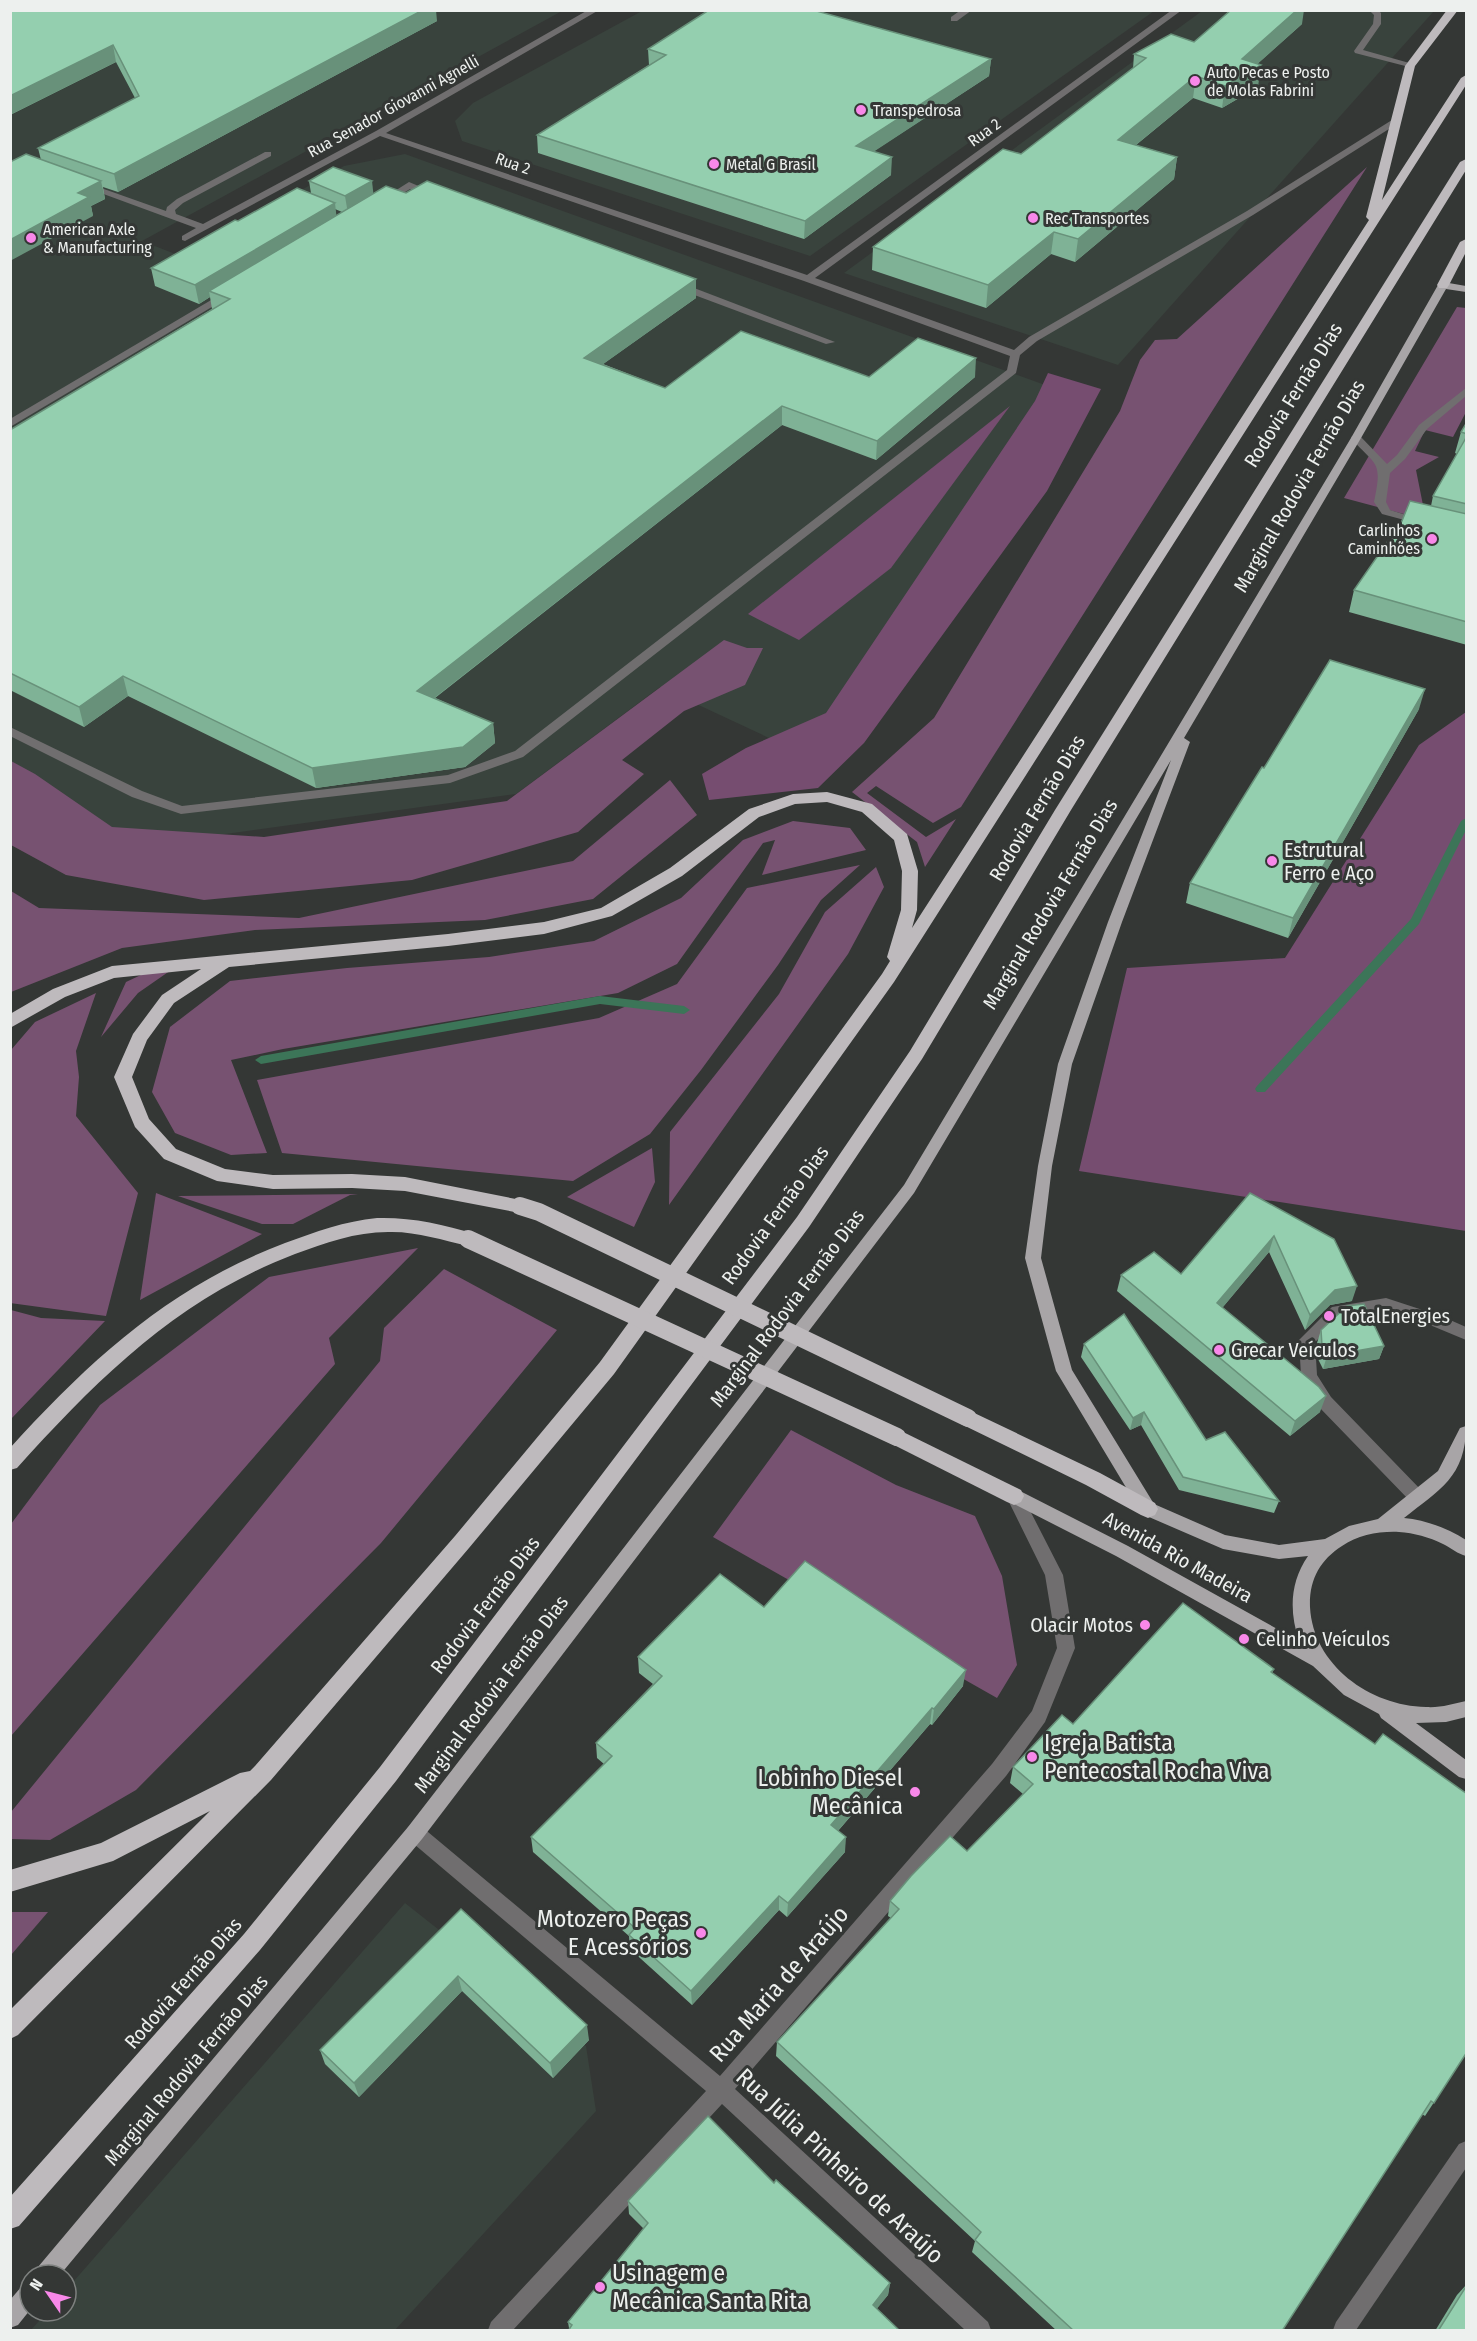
<svg xmlns="http://www.w3.org/2000/svg" width="1477" height="2341" font-family="'Fira Sans Condensed',sans-serif">
  <style>
    .built { fill: #39433d }
    .green { fill: #775271 }
    .forest { fill: #764d70 }
    .lines { fill: none; stroke-linecap: round; stroke-linejoin: round }
    .stream { fill: #3c7558; fill-rule: evenodd }
    .minor { fill: #706e6f; fill-rule: evenodd }
    .major { fill: #a8a5a7; fill-rule: evenodd }
    .highway { fill: #bebabd; fill-rule: evenodd }
    .highway-bridge { stroke: #bebabd; stroke-width: 18 }
    .wall { fill: #7fb296; fill-rule: evenodd }
    .shaded-wall { fill: #68917a }
    .building { fill: #94cfaf; stroke: #68917a; stroke-width: 1.5 }
    .poi-dot { fill: #f888e9; stroke: #343735; stroke-width: 2 }
    .labels { text-anchor: middle; stroke-width: 6; stroke-linejoin: round; paint-order: stroke }
    .far-poi-label { font-size: 16px; fill: #edf0ee; stroke: #343735; text-anchor: start }
    .far-street-label { font-size: 16px; fill: #edf0ee; stroke: #343735 }
    .street-label { font-size: 20px; fill: #edf0ee; stroke: #343735 }
    .poi-label { font-size: 20px; fill: #edf0ee; stroke: #343735; text-anchor: start }
    .near-poi-label { font-size: 24px; fill: #edf0ee; stroke: #343735; text-anchor: start }
    .near-street-label { font-size: 24px; fill: #edf0ee; stroke: #343735 }
  </style>
  <rect width="100%" height="100%" fill="#343735"/>
  <!-- built -->
  <g class="built">
    <polygon points="11,11 562,11 142,241 183,257 344,166 405,154 1059,390 814,759 660,687 516,794 175,841 100,831 11,780"/>
    <polygon points="642,11 1154,11 810,256 462,141 455,121 473,103"/>
    <polygon points="1202,11 1434,11 1118,365 844,273"/>
    <polygon points="405,1903 586,2046 596,2111 395,2330 31,2330 48,2311 66,2311 66,2290"/>
  </g>
  <!-- green -->
  <g class="green">
    <polygon points="1367,167 961,807 933,823 876,786 867,793 926,837 956,819 925,867 917,842 852,792 934,718 1120,411 1140,360 1155,340 1177,339"/>
    <polygon points="1457,307 1466,308 1466,412 1453,437 1425,430 1415,451 1439,457 1416,470 1423,505 1441,524 1344,498"/>
    <polygon points="724,640 747,648 763,648 745,685 684,711 622,760 644,774 578,832 412,880 204,900 66,875 11,845 11,761 35,774 112,827 264,837 507,801"/>
    <polygon points="670,780 697,815 593,899 485,920 255,930 122,948 11,992 11,891 39,908 299,918 573,861"/>
    <polygon points="793,821 850,828 866,850 762,875 775,840 763,843 677,964 618,993 283,1049 231,1060 267,1153 231,1155 175,1133 152,1092 170,1027 230,981 347,968 489,957 594,941 681,898 743,840"/>
    <polygon points="860,865 821,900 778,965 701,1070 650,1134 573,1181 282,1153 257,1080 599,1018 677,984 747,888"/>
    <polygon points="876,867 884,887 848,954 669,1205 670,1132 779,994 825,912"/>
    <polygon points="174,968 138,993 101,1037 126,982 143,974"/>
    <polygon points="96,993 76,1051 79,1077 76,1116 138,1193 106,1316 10,1303 11,1050 35,1022"/>
    <polygon points="652,1148 655,1182 634,1227 567,1197"/>
    <polygon points="156,1193 262,1234 140,1300"/>
    <polygon points="358,1194 350,1195 293,1224 262,1224 178,1196"/>
    <polygon points="418,1248 329,1338 335,1364 11,1736 11,1524 100,1405 269,1277"/>
    <polygon points="444,1269 557,1330 381,1543 136,1790 50,1840 11,1839 11,1812 380,1361 384,1328"/>
    <polygon points="11,1310 41,1318 105,1321 11,1419"/>
    <polygon points="791,1430 896,1485 975,1516 1002,1576 1017,1665 997,1698 713,1537"/>
    <polygon points="11,1912 48,1912 11,1955 10,1912"/>
  </g>
  <!-- forest -->
  <g class="forest">
    <polygon points="1048,373 1101,389 1047,491 864,743 818,788 709,800 702,774 746,748 826,713 1035,401"/>
    <polygon points="1010,406 891,568 799,640 748,614"/>
    <polygon points="1466,712 1466,1231 1079,1171 1127,968 1285,958 1419,745"/>
  </g>
  <g class="lines">
    <!-- stream -->
    <g class="stream">
      <polygon points="1466,818 1466,830 1419,924 1265,1092 1257,1092 1255,1089 1257,1086 1411,919 1461,821"/>
      <polygon points="600,996 684,1006 690,1010 684,1014 600,1004 261,1064 255,1060 261,1056"/>
    </g>
    <!-- minor -->
    <g class="minor">
      <polygon points="588,10 599,10 386,133 807,275 1172,10 1182,10 815,278 1014,350 1029,337 1247,211 1392,120 1400,122 1253,215 1037,341 1020,355 1016,373 523,757 450,783 181,814 132,797 10,736 10,727 142,791 182,806 448,775 515,751 1007,370 1010,356 804,281 380,136 185,241 182,240 182,236 196,228 79,185 87,183 166,211 167,207 177,199 265,152 271,152 271,156 183,203 175,210 176,214 203,224 376,131"/>
      <polygon points="961,10 972,10 957,21 951,21 951,17"/>
      <polygon points="1369,10 1378,10 1381,13 1381,24 1363,50 1413,64 1413,68 1355,53 1354,51 1373,24 1374,15"/>
      <polygon points="409,182 440,195 435,198 410,189 387,203 379,201"/>
      <polygon points="673,283 681,283 835,342 826,344 673,287"/>
      <polygon points="223,293 232,295 10,427 10,419"/>
      <path d="M1466 388V396L1427 429 1405 459 1390 473 1386 502 1390 510 1429 522 1423 525 1382 514 1374 502C1383 459 1376 467 1351 438L1352 436H1360L1387 464 1397 455 1419 425Z"/>
      <polygon points="1386,1298 1441,1316 1466,1327 1466,1340 1430,1325 1386,1310 1342,1317 1315,1342 1317,1375 1331,1397 1423,1492 1425,1497 1423,1502 1417,1504 1411,1502 1319,1407 1301,1376 1299,1340 1332,1307"/>
      <polygon points="1014,1489 1020,1491 1063,1575 1075,1648 1045,1722 1006,1776 735,2089 988,2322 991,2330 965,2330 722,2104 513,2330 488,2330 491,2322 706,2091 408,1839 406,1833 408,1827 415,1824 422,1827 720,2076 992,1764 1032,1711 1057,1648 1045,1575 1006,1496 1008,1491"/>
      <polygon points="1466,2141 1466,2168 1356,2330 1333,2330 1336,2322 1459,2144"/>
    </g>
    <!-- major -->
    <g class="major">
      <path d="M1443 282 1466 286V292L1446 289 1361 438 1184 738 1190 742 1122 922 1072 1064 1052 1166 1041 1258 1072 1370 1154 1504 1225 1535 1279 1545 1325 1539 1349 1526 1378 1519 1438 1471 1460 1428 1466 1426C1466 1477 1439 1490 1404 1518 1425 1520 1448 1528 1466 1540V1556C1458 1554 1451 1548 1443 1544 1429 1537 1414 1533 1399 1532 1380 1531 1358 1535 1342 1546 1320 1560 1309 1580 1310 1607 1313 1665 1370 1706 1426 1707 1440 1708 1453 1704 1466 1701V1717L1446 1722 1416 1723 1466 1760V1779L1459 1777 1381 1718 1379 1714 1344 1695 1313 1666 1116 1556 1008 1501 1006 1496 1008 1491 1014 1489 1020 1491 1128 1546 1299 1641C1289 1611 1290 1582 1308 1556L1279 1559 1223 1549 1142 1514 1056 1371 1025 1258 1038 1166 1058 1064 1108 922 1171 760 914 1193 422 1839 60 2275H35L38 2267 408 1827 904 1185 1351 438 1438 285Z"/>
      <polygon points="30,2283 30,2310 18,2325 10,2328 10,2300 22,2286"/>
    </g>
    <!-- highway -->
    <g class="highway">
      <polygon points="1447,10 1458,10 1415,66 1382,200 1461,78 1466,75 1466,85 894,982 614,1374 469,1548 271,1780 18,2035 10,2039 10,2010 210,1811 113,1861 10,1892 10,1870 101,1843 240,1773 250,1771 255,1766 455,1536 600,1362 882,974 890,961 887,957 901,910 902,871 894,840 862,812 827,802 795,804 759,817 682,876 612,916 544,934 448,946 229,967 174,1003 147,1040 132,1077 149,1119 176,1149 225,1169 273,1175 352,1174 405,1177 526,1201 529,1206 526,1211 520,1213 405,1191 352,1188 273,1189 217,1181 164,1159 135,1127 114,1077 133,1034 162,995 201,969 114,978 65,997 10,1028 10,1014 53,989 112,966 448,934 544,922 601,908 670,868 749,809 793,794 827,792 872,804 907,834 918,871 917,910 912,928 1369,220 1366,217 1405,66"/>
      <polygon points="1466,159 1466,170 1071,810 922,1059 809,1227 396,1781 260,1950 19,2226 10,2229 10,2197 244,1934 380,1767 797,1217 910,1051 1055,810 1460,162"/>
      <polygon points="1466,239 1466,252 1449,285 1447,288 1439,288 1437,285 1460,242"/>
      <path d="M377 1218C410 1217 443 1224 475 1234L477 1239 475 1244 468 1246C442 1240 415 1231 388 1232 355 1232 325 1243 295 1254 179 1298 99 1377 17 1468L10 1470V1448C91 1359 171 1286 285 1243 315 1232 345 1221 377 1218Z"/>
      <polygon points="968,1410 1100,1473 1155,1503 1158,1509 1155,1515 1148,1518 1141,1515 1086,1485 961,1424 958,1418 961,1412"/>
      <polygon points="897,1429 1021,1490 1024,1496 1021,1502 1014,1505 1007,1502 890,1443 887,1437 890,1431"/>
    </g>
    <!-- highway-bridge -->
    <g class="highway-bridge">
      <polyline points="520,1206 539,1212 968,1418"/>
      <polyline points="468,1239 897,1437"/>
    </g>
  </g>
  <!-- wall -->
  <g class="wall">
    <polygon points="10,10 437,21 118,192 103,187 105,199 91,206 93,216 41,160 38,148 135,98 116,62 10,115"/>
    <polygon points="1302,24 1257,64 1258,87 1222,108 1193,98 1136,145 1177,157 1174,179 1075,262 1051,254 986,308 872,270 873,247 1021,154 1133,69 1134,54 1194,42"/>
    <polygon points="648,49 991,59 989,76 874,151 891,175 804,239 538,153 537,135 649,65"/>
    <path d="M309 181 373 194 406 193 696 279V298L603 364 665 388 869 377H975L876 460 782 425 435 698 493 723 495 743 465 767 316 788 128 696 84 727 10 690V430L212 309 210 297 199 304 155 286 151 268 238 221 311 193ZM335 209 342 212 336 216Z"/>
    <polygon points="1467,422 1467,645 1349,612 1354,590 1431,506 1433,496 1457,454 1455,453 1461,432"/>
    <polygon points="1419,709 1288,938 1186,903 1190,883 1264,768"/>
    <polygon points="1250,1193 1352,1301 1330,1305 1305,1330 1269,1252 1222,1308 1320,1412 1290,1436 1117,1291 1121,1275 1181,1274"/>
    <polygon points="1321,1330 1384,1346 1379,1359 1323,1369 1318,1359 1317,1343"/>
    <polygon points="1084,1344 1206,1440 1279,1501 1274,1513 1179,1490 1141,1425 1130,1430 1081,1357"/>
    <polygon points="764,1607 963,1686 932,1725 930,1724 838,1831 845,1852 787,1917 779,1910 692,2005 630,1949 629,1936 533,1852 531,1837 604,1764 597,1758 596,1743 653,1684 639,1673 638,1657"/>
    <polygon points="1274,1669 1272,1673 1467,2052 1425,2116 1422,2114 1282,2331 1057,2331 972,2252 975,2241 776,2056 777,2042 891,1918 888,1916 890,1901 967,1851 1023,1794 1010,1783 1013,1767 1073,1724"/>
    <polygon points="461,1909 589,2040 553,2078 462,1991 359,2097 325,2064 320,2050"/>
    <polygon points="774,2183 890,2283 888,2295 877,2308 569,2328 568,2322 644,2229 629,2214 628,2201"/>
    <polygon points="1467,2284 1467,2331 1435,2331 1457,2295"/>
  </g>
  <!-- shaded-wall -->
  <g class="shaded-wall">
    <polygon points="423,10 436,10 437,21 118,192 114,174"/>
    <polygon points="1297,10 1304,10 1302,24 1244,76 1261,65 1258,87 1222,108 1225,86 1242,59"/>
    <polygon points="113,45 116,62 10,115 10,96"/>
    <polygon points="991,59 989,76 855,164 856,146"/>
    <polygon points="1196,76 1193,98 1115,162 1118,140"/>
    <polygon points="892,157 891,175 804,239 805,221"/>
    <polygon points="1177,157 1174,179 1075,262 1078,239"/>
    <polygon points="101,181 105,199 91,206 93,216 10,261 10,240 78,193"/>
    <polygon points="372,181 374,199 348,214 345,196"/>
    <polygon points="335,203 337,221 209,291 210,297 199,304 195,285"/>
    <polygon points="1054,232 1051,254 986,308 988,285"/>
    <polygon points="696,279 696,298 585,377 584,358"/>
    <polygon points="976,358 975,377 876,460 877,441"/>
    <polygon points="782,406 782,425 419,710 417,691"/>
    <polygon points="123,676 128,696 84,727 79,707"/>
    <polygon points="1425,689 1419,709 1288,938 1293,918"/>
    <polygon points="493,723 495,743 465,767 316,788 312,768"/>
    <polygon points="1274,1236 1269,1252 1213,1319 1217,1303"/>
    <polygon points="1357,1286 1352,1301 1330,1305 1305,1330 1310,1315 1335,1290"/>
    <polygon points="1384,1346 1379,1359 1323,1369 1327,1356"/>
    <polygon points="1326,1396 1320,1412 1290,1436 1295,1421"/>
    <polygon points="1144,1412 1141,1425 1130,1430 1133,1418"/>
    <polygon points="966,1670 963,1686 932,1725 934,1709"/>
    <polygon points="932,1708 930,1724 830,1840 831,1825"/>
    <polygon points="846,1837 845,1852 787,1917 788,1903"/>
    <polygon points="779,1896 779,1910 692,2005 691,1991"/>
    <polygon points="458,1976 462,1991 359,2097 354,2083"/>
    <polygon points="587,2025 589,2040 553,2078 550,2063"/>
    <polygon points="890,2283 888,2295 871,2316 873,2305"/>
  </g>
  <!-- building -->
  <g class="building">
    <polygon points="10,10 423,10 114,174 38,148 139,96 113,45 10,96"/>
    <polygon points="709,10 813,10 991,59 856,146 892,157 805,221 537,135 666,55 648,49"/>
    <polygon points="1231,10 1297,10 1242,59 1261,65 1225,86 1196,76 1118,140 1177,157 1078,239 1054,232 988,285 873,247 1003,149 1021,154 1146,58 1134,54 1171,34 1194,42"/>
    <polygon points="26,154 101,181 78,193 89,197 10,240 10,162"/>
    <polygon points="333,167 372,181 345,196 309,181"/>
    <polygon points="427,181 696,279 584,358 665,388 741,331 869,377 918,338 976,358 877,441 782,406 417,691 493,723 463,747 312,768 123,676 79,707 10,673 10,430 230,299 209,291 386,186 406,193"/>
    <polygon points="297,188 335,203 195,285 151,268 235,220 238,221"/>
    <polygon points="1467,422 1467,434 1461,432"/>
    <polygon points="1467,436 1467,504 1433,496"/>
    <polygon points="1410,501 1467,514 1467,622 1354,590 1402,521"/>
    <polygon points="1330,660 1425,689 1293,918 1190,883 1262,767 1264,768"/>
    <polygon points="1250,1193 1334,1239 1357,1286 1335,1290 1310,1315 1274,1236 1217,1303 1319,1387 1326,1396 1295,1421 1121,1275 1154,1252 1181,1274"/>
    <polygon points="1364,1304 1384,1346 1327,1356 1322,1346 1321,1330 1347,1306"/>
    <polygon points="1124,1314 1206,1440 1225,1432 1279,1501 1183,1477 1144,1412 1133,1418 1084,1344"/>
    <polygon points="805,1561 966,1670 934,1709 932,1708 831,1825 846,1837 788,1903 779,1896 691,1991 629,1935 635,1928 531,1837 612,1756 596,1743 662,1676 638,1657 720,1574 764,1607"/>
    <polygon points="1183,1603 1274,1669 1271,1672 1375,1744 1383,1734 1467,1794 1467,2052 1434,2103 1431,2101 1282,2331 1074,2331 975,2240 981,2232 777,2042 899,1909 890,1901 911,1876 950,1836 967,1851 1033,1784 1013,1767 1062,1715 1073,1724"/>
    <polygon points="461,1909 587,2025 550,2063 458,1976 354,2083 320,2050"/>
    <polygon points="708,2116 774,2183 776,2180 890,2283 873,2305 900,2331 568,2331 572,2325 568,2322 648,2223 628,2201"/>
    <polygon points="1467,2285 1467,2331 1438,2331"/>
  </g>
  <!-- markers -->
  <g class="poi-dot">
    <circle cx="1195" cy="81" r="6"/>
    <circle cx="861" cy="110" r="6"/>
    <circle cx="714" cy="164" r="6"/>
    <circle cx="1033" cy="218" r="6"/>
    <circle cx="31" cy="238" r="6"/>
    <circle cx="1432" cy="539" r="6"/>
    <circle cx="1272" cy="861" r="6"/>
    <circle cx="1329" cy="1316" r="6"/>
    <circle cx="1219" cy="1350" r="6"/>
    <circle cx="1145" cy="1625" r="6"/>
    <circle cx="1244" cy="1639" r="6"/>
    <circle cx="1032" cy="1757" r="6"/>
    <circle cx="915" cy="1792" r="6"/>
    <circle cx="701" cy="1933" r="6"/>
    <circle cx="600" cy="2287" r="6"/>
  </g>
  <g class="labels">
    <!-- far-poi labels -->
    <g class="far-poi-label">
      <text x="1207" y="78">Auto Pecas e Posto<tspan x="1207" dy="18">de Molas Fabrini</tspan></text>
      <text x="873" y="116">Transpedrosa</text>
      <text x="726" y="170">Metal G Brasil</text>
      <text x="1045" y="224">Rec Transportes</text>
      <text x="43" y="235">American Axle<tspan x="43" dy="18">&amp; Manufacturing</tspan></text>
      <text x="1420" y="536" text-anchor="end">Carlinhos<tspan x="1420" dy="18">Caminhões</tspan></text>
    </g>
    <!-- far-street labels -->
    <g class="far-street-label">
      <text transform="translate(393 106) rotate(-29)" y="6">Rua Senador Giovanni Agnelli</text>
      <text transform="translate(984 132) rotate(-36)" y="6">Rua 2</text>
      <text transform="translate(513 163) rotate(19)" y="6">Rua 2</text>
    </g>
    <!-- street labels -->
    <g class="street-label">
      <text transform="translate(1293 395) rotate(-58)" y="7">Rodovia Fernão Dias</text>
      <text transform="translate(1299 486) rotate(-60)" y="7">Marginal Rodovia Fernão Dias</text>
      <text transform="translate(1037 808) rotate(-59)" y="7">Rodovia Fernão Dias</text>
      <text transform="translate(1050 904) rotate(-59)" y="7">Marginal Rodovia Fernão Dias</text>
      <text transform="translate(775 1215) rotate(-54)" y="7">Rodovia Fernão Dias</text>
      <text transform="translate(787 1308) rotate(-53)" y="7">Marginal Rodovia Fernão Dias</text>
      <text transform="translate(1178 1557) rotate(29)" y="7">Avenida Rio Madeira</text>
      <text transform="translate(485 1605) rotate(-53)" y="7">Rodovia Fernão Dias</text>
      <text transform="translate(491 1694) rotate(-53)" y="7">Marginal Rodovia Fernão Dias</text>
      <text transform="translate(183 1983) rotate(-49)" y="7">Rodovia Fernão Dias</text>
      <text transform="translate(186 2070) rotate(-50)" y="7">Marginal Rodovia Fernão Dias</text>
    </g>
    <!-- poi labels -->
    <g class="poi-label">
      <text x="1284" y="857">Estrutural<tspan x="1284" dy="23">Ferro e Aço</tspan></text>
      <text x="1341" y="1323">TotalEnergies</text>
      <text x="1231" y="1357">Grecar Veículos</text>
      <text x="1133" y="1632" text-anchor="end">Olacir Motos</text>
      <text x="1256" y="1646">Celinho Veículos</text>
    </g>
    <!-- near-poi labels -->
    <g class="near-poi-label">
      <text x="1044" y="1751">Igreja Batista<tspan x="1044" dy="28">Pentecostal Rocha Viva</tspan></text>
      <text x="903" y="1786" text-anchor="end">Lobinho Diesel<tspan x="903" dy="28">Mecânica</tspan></text>
      <text x="689" y="1927" text-anchor="end">Motozero Peças<tspan x="689" dy="28">E Acessórios</tspan></text>
      <text x="612" y="2281">Usinagem e<tspan x="612" dy="28">Mecânica Santa Rita</tspan></text>
    </g>
    <!-- near-street labels -->
    <g class="near-street-label">
      <text transform="translate(779 1984) rotate(-49)" y="8">Rua Maria de Araújo</text>
      <text transform="translate(840 2166) rotate(43)" y="8">Rua Júlia Pinheiro de Araújo</text>
    </g>
  </g>
  <!-- border -->
  <rect width="1477" height="2341" fill="none" stroke="#edf0ee" stroke-width="24"/>
  <!-- north arrow -->
  <g transform="translate(48 2293) rotate(305)"><circle r="28" fill="#343735" stroke="#7e817f" stroke-width="1.5"/>
  <path d="M0-4.5L10 22L0 15L-10 22Z" fill="#f888e9"/>
  <text y="-9" font-size="16" font-weight="bold" text-anchor="middle" fill="#edf0ee">N</text>
  </g>
</svg>
